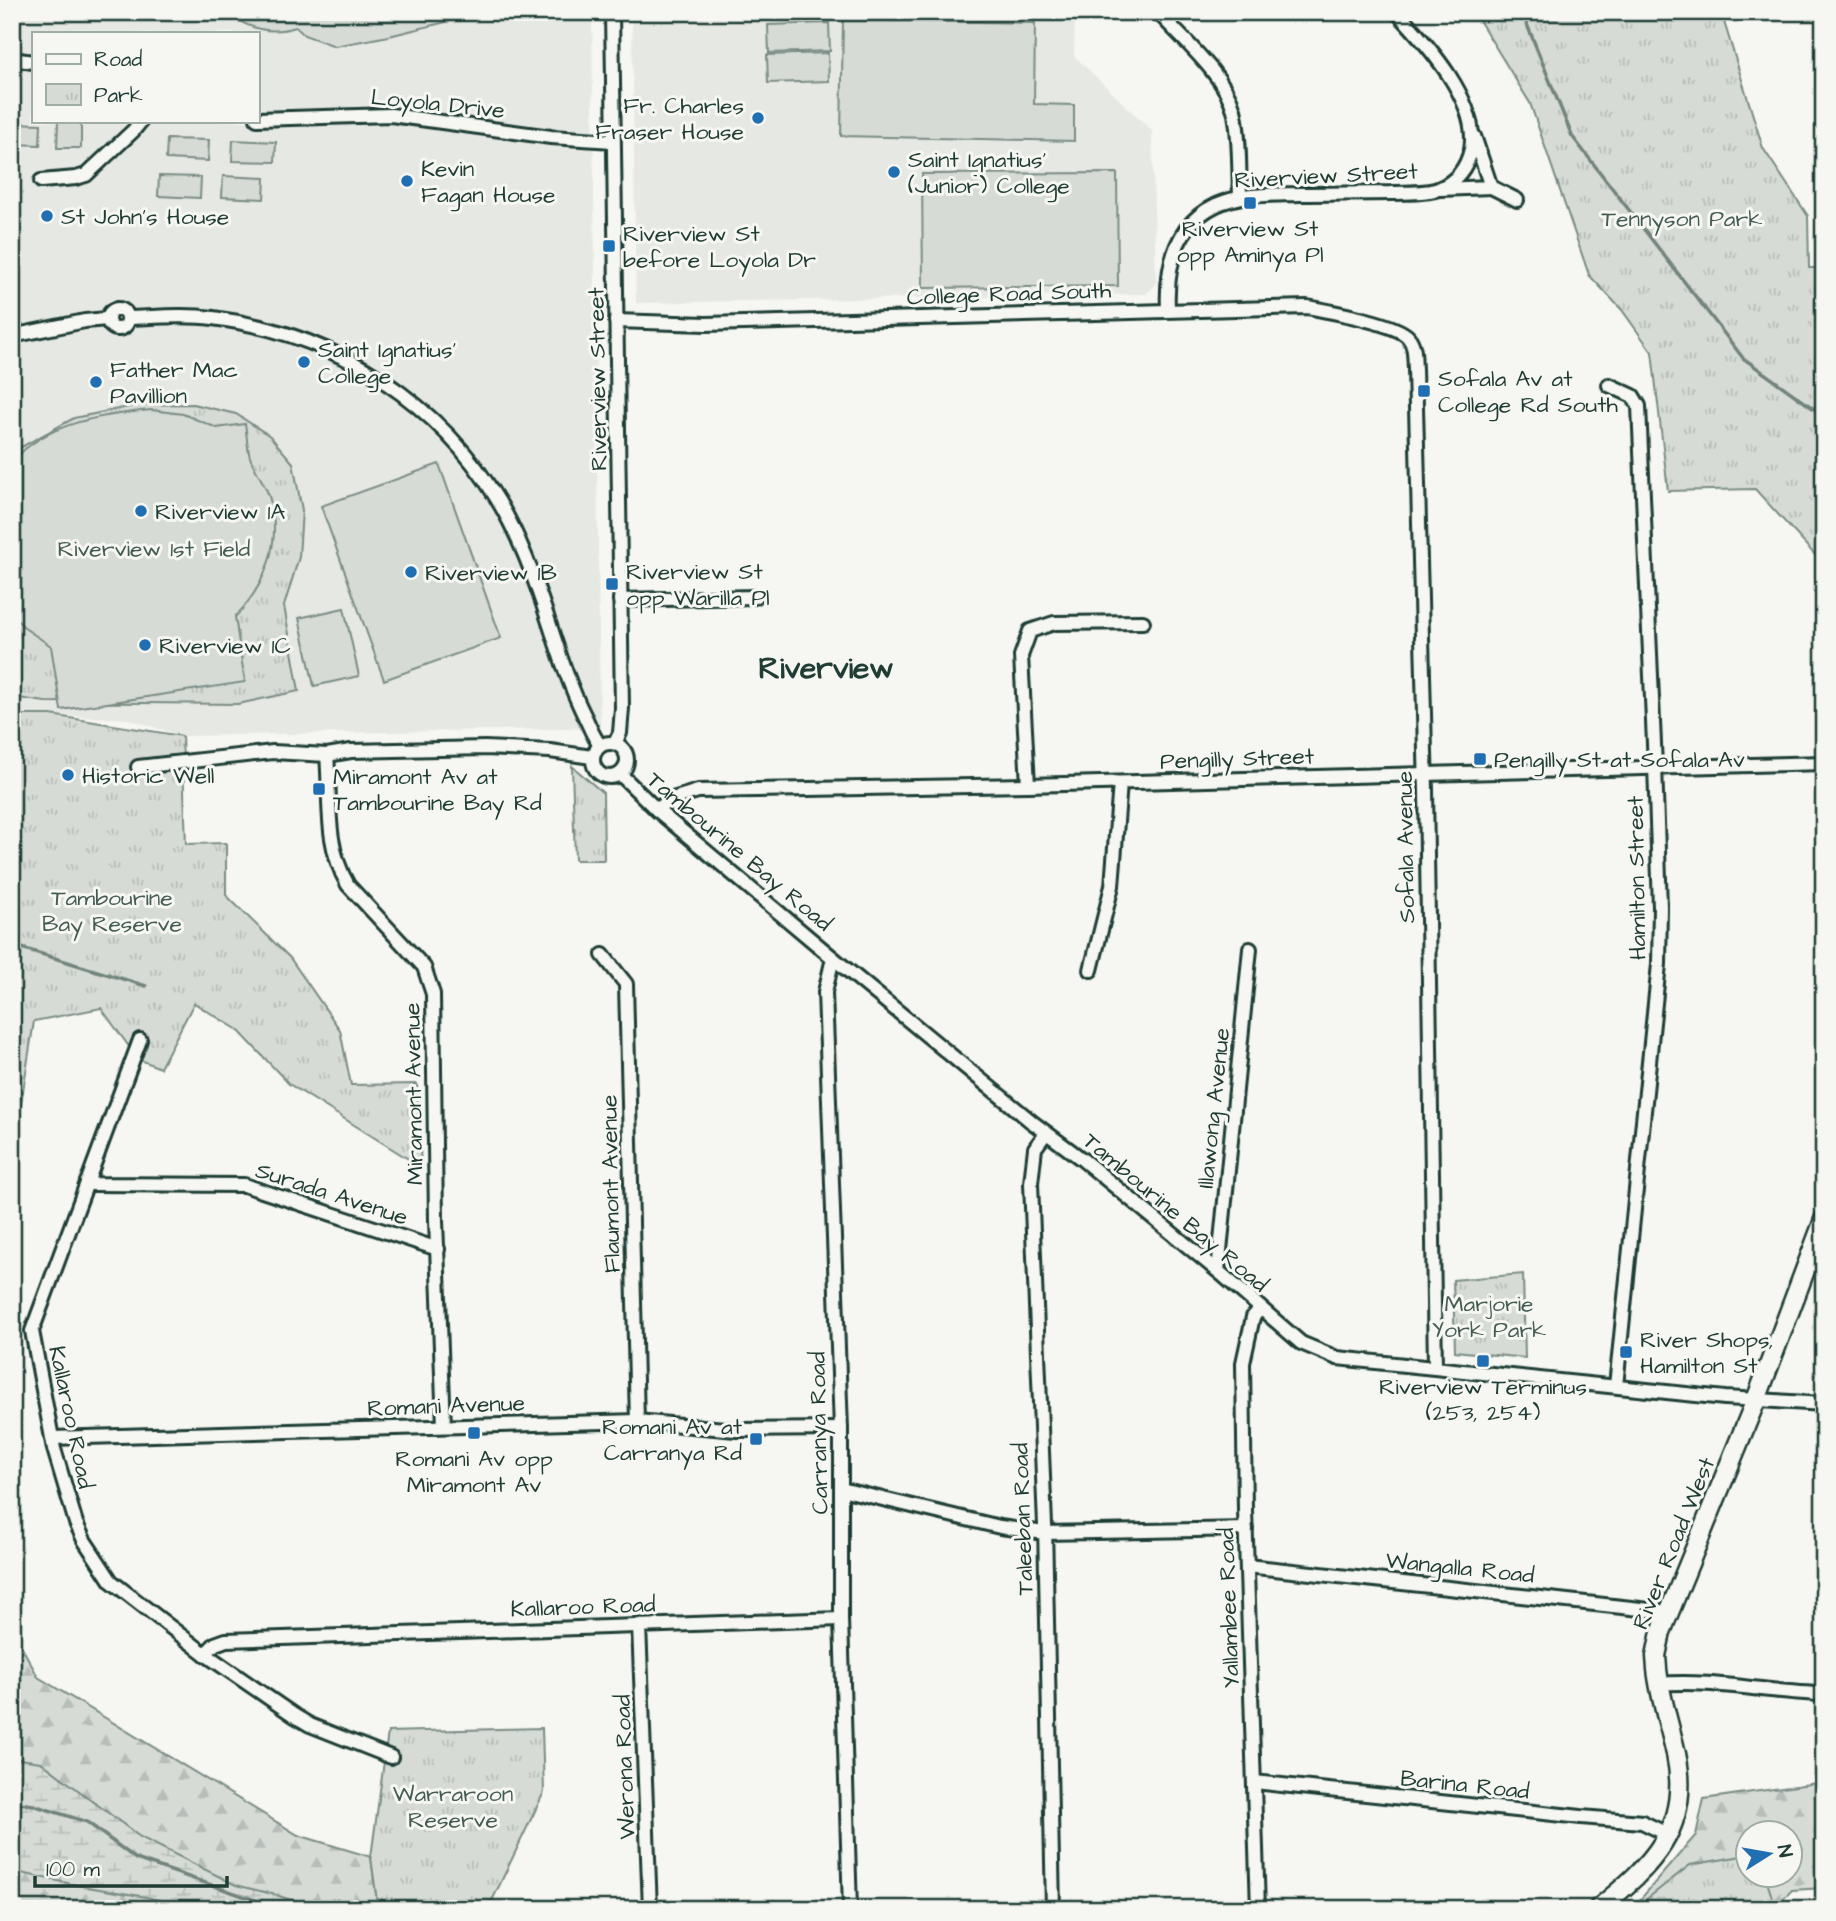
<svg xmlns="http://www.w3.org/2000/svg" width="1836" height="1921" font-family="'Architects Daughter',sans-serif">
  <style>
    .built { fill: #e6e8e4; fill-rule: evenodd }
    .forest { fill: url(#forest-firs); stroke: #7a8c85; stroke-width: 2; fill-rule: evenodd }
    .wetland { fill: url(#wetland-marsh); stroke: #7a8c85; stroke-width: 2 }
    .park { fill: url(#park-tufts); stroke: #7a8c85; stroke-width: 2 }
    .garden { fill: #d6dbd6; stroke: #7a8c85; stroke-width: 2 }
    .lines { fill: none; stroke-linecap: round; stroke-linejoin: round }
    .stream { stroke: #72847d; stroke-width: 3.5 }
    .minor-casing { stroke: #1f3d34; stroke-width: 18 }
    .secondary-casing { stroke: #1f3d34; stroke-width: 23 }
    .minor { stroke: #f6f6f2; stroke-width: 12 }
    .secondary { stroke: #f6f6f2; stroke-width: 18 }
    .poi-dot { fill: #1f6fb2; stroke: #f6f6f2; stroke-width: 2.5 }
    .labels { text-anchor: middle; stroke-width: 6; stroke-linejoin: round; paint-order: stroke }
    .street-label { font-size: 23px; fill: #1f3d34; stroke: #f6f6f2 }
    .poi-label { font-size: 23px; fill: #1f3d34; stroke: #f6f6f2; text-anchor: start }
    .park-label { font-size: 23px; fill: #445d54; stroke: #f6f6f2 }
    .district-label { font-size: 30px; font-weight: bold; fill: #1f3d34; stroke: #f6f6f2 }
  </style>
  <defs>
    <pattern id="forest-firs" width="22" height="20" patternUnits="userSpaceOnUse" patternTransform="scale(1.75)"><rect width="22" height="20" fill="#d6dbd6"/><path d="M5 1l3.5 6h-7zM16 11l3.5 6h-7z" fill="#b7bdb8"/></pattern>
    <pattern id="wetland-marsh" width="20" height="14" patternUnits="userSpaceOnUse" patternTransform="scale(1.75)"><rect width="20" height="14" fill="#d6dbd6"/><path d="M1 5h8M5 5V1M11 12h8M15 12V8" fill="none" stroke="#b7bdb8"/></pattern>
    <pattern id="park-tufts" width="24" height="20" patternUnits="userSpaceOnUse" patternTransform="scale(1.75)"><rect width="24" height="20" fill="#d6dbd6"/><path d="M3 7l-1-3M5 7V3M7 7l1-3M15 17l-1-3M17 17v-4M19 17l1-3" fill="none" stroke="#b7bdb8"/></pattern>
  </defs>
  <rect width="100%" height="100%" fill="#f6f6f2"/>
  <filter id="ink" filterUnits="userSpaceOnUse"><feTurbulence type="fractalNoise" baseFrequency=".0143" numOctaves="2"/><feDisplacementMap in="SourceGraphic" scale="14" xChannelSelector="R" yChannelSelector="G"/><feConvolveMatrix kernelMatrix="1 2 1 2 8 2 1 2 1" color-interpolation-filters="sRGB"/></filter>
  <g filter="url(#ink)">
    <!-- built -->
    <g class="built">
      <path d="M12 12H592L600 728 182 736 129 719 51 715H12ZM33 33H257V121H33Z"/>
      <polygon points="632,12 1075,12 1074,56 1152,131 1156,284 1146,294 636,303"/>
    </g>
    <!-- forest -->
    <g class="forest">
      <polygon points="12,1629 38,1677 298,1835 371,1857 378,1909 12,1909"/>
      <path d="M1824 1782V1888L1792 1890 1773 1909H1632L1696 1835 1704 1799ZM1748 1834H1790V1876H1748Z"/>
    </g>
    <!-- wetland -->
    <polygon class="wetland" points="12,1758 41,1762 140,1837 236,1885 276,1895 318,1909 196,1909 146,1897 76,1885 12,1871"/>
    <!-- park -->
    <g class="park">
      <polygon points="1474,12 1721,12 1763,148 1808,216 1809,268 1824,268 1824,565 1755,489 1668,491 1652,352 1622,310 1589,275 1530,103"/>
      <polygon points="193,404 236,414 270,436 293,463 302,510 299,557 284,606 299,691 238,704 45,702 12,697 12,452 74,418 138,405"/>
      <polygon points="12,715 51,715 182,736 186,844 226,843 226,895 290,958 340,1030 351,1085 417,1084 421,1167 289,1084 238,1030 194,1003 160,1068 138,1059 101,1008 34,1021 12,1161"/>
      <polygon points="572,766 603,793 604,860 575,860"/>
      <polygon points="1523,1274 1525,1358 1455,1351 1453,1280"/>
      <polygon points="542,1728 544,1792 489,1907 491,1909 378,1909 371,1857 388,1732"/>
      <polygon points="1748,1855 1748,1876 1765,1876 1776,1909 1634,1909 1690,1865"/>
    </g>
    <!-- garden -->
    <g class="garden">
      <path d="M227 12H473L462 18 389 36 335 46 304 35 296 27C270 35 247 29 227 12Z"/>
      <polygon points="843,20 1035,23 1034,104 1074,105 1074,141 841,136"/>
      <polygon points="829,23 830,51 769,53 768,25"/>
      <polygon points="828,53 829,81 768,83 767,55"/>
      <polygon points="58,121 81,121 81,148 57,148"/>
      <polygon points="12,123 41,124 40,145 12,144"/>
      <polygon points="167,139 209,140 208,161 166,159"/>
      <polygon points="233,140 276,142 275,162 232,161"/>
      <polygon points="1117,173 1118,286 923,288 922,174"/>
      <polygon points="159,176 201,177 200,198 158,196"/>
      <polygon points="223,176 265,178 264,199 222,197"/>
      <path d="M151 410 183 414 217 428 245 424C247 435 247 447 250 457 254 469 264 482 269 496 283 541 266 585 235 617L245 682 61 710 51 646 26 629 12 615V462C46 422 102 415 151 410Z"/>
      <polygon points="439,464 501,638 384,680 321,506"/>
      <polygon points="344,608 359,676 314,686 299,618"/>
    </g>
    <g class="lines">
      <!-- stream -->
      <g class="stream">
        <polyline points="1522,12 1572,136 1743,358 1824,416"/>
        <polyline points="12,945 146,986"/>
        <polyline points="12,1802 33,1805 87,1822 136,1859 281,1909"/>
      </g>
      <defs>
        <g id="minor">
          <polyline points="612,12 622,708 620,733 615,743"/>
          <path d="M1158 12C1183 40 1224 74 1234 110 1240 133 1239 171 1240 196"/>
          <polyline points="12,59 33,62"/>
          <polyline points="257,119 391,115 551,137 613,141"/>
          <polyline points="41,181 76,178 86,175 133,131 141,121"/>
          <polyline points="1491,187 1517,200"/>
          <polyline points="1440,189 1491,187 1474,136"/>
          <circle cx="118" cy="319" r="10"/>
          <path d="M1168 309C1166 268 1174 225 1216 205 1242 193 1271 195 1300 194 1330 194 1360 193 1391 193 1405 192 1425 194 1438 189 1456 182 1467 167 1471 149 1480 102 1427 44 1397 12"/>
          <path d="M128 318C156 317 185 314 213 318 352 336 471 422 524 553 547 607 559 665 585 717 590 727 593 737 600 745"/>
          <path d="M616 321 706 324 1307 307C1327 311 1396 323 1408 337 1416 346 1414 359 1415 369L1426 790 1435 1367"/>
          <polyline points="12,336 85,321 107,319"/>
          <polyline points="1609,385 1633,396 1639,406 1655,766 1660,907 1659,964 1616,1386"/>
          <polyline points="620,600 755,597"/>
          <circle cx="610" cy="760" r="17"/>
          <path d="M327 755C331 800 324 844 348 885L424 967 433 994 436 1221 444 1426"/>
          <polyline points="138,767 273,752 327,755 351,751 485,748 550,751 592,757"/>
          <polyline points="620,774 657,810 833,958 1032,1122 1083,1160 1218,1271 1301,1343 1337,1358 1366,1361 1725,1398 1824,1404"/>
          <polyline points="1028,785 1021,656 1030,631 1054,623 1143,622"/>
          <polyline points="657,810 669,800 698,791 1028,785 1824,763"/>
          <polyline points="603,955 626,984 637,1421"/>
          <polyline points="833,958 825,992 841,1429 841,1619 850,1909"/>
          <polyline points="1091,970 1112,886 1120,783"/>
          <polyline points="140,1040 32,1331 54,1449 76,1523 84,1540 111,1581 205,1654 295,1716 310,1725 391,1757"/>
          <polyline points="1046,1133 1035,1148 1031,1183 1045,1525 1053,1909"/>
          <polyline points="87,1182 92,1184 244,1185 438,1249"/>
          <polyline points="1218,1271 1250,949"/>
          <polyline points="52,1438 637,1421 736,1430 841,1429"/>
          <polyline points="841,1489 1000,1527 1045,1533 1246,1529"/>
          <polyline points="1247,1566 1668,1612"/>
          <polyline points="639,1625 650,1909"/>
          <polyline points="205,1654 215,1644 226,1640 841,1619"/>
          <path d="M1658 1684C1713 1679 1769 1693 1824 1694"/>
          <polyline points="1254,1782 1581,1817 1642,1822 1669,1835"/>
          <polyline points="1258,1909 1245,1510 1243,1363 1253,1317 1260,1309"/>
        </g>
        <path id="secondary" d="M1598 1909C1651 1866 1692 1828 1676 1754 1670 1726 1660 1698 1657 1669L1656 1656 1661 1632 1756 1400 1824 1220"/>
      </defs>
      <!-- minor casing -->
      <use href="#minor" class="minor-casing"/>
      <!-- secondary casing -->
      <use href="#secondary" class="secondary-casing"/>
      <!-- minor -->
      <use href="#minor" class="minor"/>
      <!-- secondary -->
      <use href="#secondary" class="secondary"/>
    </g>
  </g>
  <!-- markers -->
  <g class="poi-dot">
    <circle cx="758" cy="118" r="7"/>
    <circle cx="894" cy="172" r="7"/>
    <circle cx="407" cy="181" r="7"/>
    <rect x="1243" y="196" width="14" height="14" rx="3.5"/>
    <circle cx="47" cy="216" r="7"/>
    <rect x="602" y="239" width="14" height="14" rx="3.5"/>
    <circle cx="304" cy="362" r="7"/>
    <circle cx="96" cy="382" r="7"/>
    <rect x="1417" y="384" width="14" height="14" rx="3.5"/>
    <circle cx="141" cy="511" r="7"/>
    <circle cx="411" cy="572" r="7"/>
    <rect x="605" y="577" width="14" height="14" rx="3.5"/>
    <circle cx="145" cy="645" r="7"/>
    <rect x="1473" y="752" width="14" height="14" rx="3.5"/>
    <circle cx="68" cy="775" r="7"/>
    <rect x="312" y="782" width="14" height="14" rx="3.5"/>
    <rect x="1619" y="1345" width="14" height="14" rx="3.5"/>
    <rect x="1476" y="1354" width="14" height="14" rx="3.5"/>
    <rect x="467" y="1426" width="14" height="14" rx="3.5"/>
    <rect x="749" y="1432" width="14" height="14" rx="3.5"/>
  </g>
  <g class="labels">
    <!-- street labels -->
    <g class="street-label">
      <text transform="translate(438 103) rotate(6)" y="8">Loyola Drive</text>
      <text transform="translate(1326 175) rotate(-3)" y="8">Riverview Street</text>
      <text transform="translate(1009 293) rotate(-2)" y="8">College Road South</text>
      <text transform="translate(597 379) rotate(-91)" y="8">Riverview Street</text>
      <text transform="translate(1237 758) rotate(-2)" y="8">Pengilly Street</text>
      <text transform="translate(1405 847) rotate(-91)" y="8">Sofala Avenue</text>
      <text transform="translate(740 851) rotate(40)" y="8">Tambourine Bay Road</text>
      <text transform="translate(1636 878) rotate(-91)" y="8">Hamilton Street</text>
      <text transform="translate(413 1094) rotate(-91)" y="8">Miramont Avenue</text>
      <text transform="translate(1213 1108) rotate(-84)" y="8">Illawong Avenue</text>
      <text transform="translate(610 1184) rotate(-91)" y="8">Flaumont Avenue</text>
      <text transform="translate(332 1193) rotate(18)" y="8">Surada Avenue</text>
      <text transform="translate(1176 1212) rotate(40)" y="8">Tambourine Bay Road</text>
      <text transform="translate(446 1405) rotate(-2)" y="8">Romani Avenue</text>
      <text transform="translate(72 1417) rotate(78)" y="8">Kallaroo Road</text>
      <text transform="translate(818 1433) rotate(-91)" y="8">Carranya Road</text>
      <text transform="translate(1022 1519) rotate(-92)" y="8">Taleeban Road</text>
      <text transform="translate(1673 1543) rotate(-68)" y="8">River Road West</text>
      <text transform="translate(1460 1567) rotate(6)" y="8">Wangalla Road</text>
      <text transform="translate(583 1606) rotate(-2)" y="8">Kallaroo Road</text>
      <text transform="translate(1228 1608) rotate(-92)" y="8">Yallambee Road</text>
      <text transform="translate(624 1767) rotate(-92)" y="8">Werona Road</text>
      <text transform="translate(1465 1784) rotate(6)" y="8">Barina Road</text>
    </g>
    <!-- poi labels -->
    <g class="poi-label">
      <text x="744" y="113" text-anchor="end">Fr. Charles<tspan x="744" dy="26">Fraser House</tspan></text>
      <text x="908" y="167">Saint Ignatius'<tspan x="908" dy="26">(Junior) College</tspan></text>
      <text x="421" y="176">Kevin<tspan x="421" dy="26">Fagan House</tspan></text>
      <text x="61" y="224">St John's House</text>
      <text x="1250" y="236" text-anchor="middle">Riverview St<tspan x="1250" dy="26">opp Aminya Pl</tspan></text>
      <text x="623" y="241">Riverview St<tspan x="623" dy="26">before Loyola Dr</tspan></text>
      <text x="318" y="357">Saint Ignatius'<tspan x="318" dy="26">College</tspan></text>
      <text x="110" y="377">Father Mac<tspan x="110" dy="26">Pavillion</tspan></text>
      <text x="1438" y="386">Sofala Av at<tspan x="1438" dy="26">College Rd South</tspan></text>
      <text x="155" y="519">Riverview 1A</text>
      <text x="626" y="579">Riverview St<tspan x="626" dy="26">opp Warilla Pl</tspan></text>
      <text x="425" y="580">Riverview 1B</text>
      <text x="159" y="653">Riverview 1C</text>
      <text x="1494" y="767">Pengilly St at Sofala Av</text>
      <text x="82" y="783">Historic Well</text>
      <text x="333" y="784">Miramont Av at<tspan x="333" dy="26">Tambourine Bay Rd</tspan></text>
      <text x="1640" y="1347">River Shops,<tspan x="1640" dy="26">Hamilton St</tspan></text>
      <text x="1483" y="1394" text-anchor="middle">Riverview Terminus<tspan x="1483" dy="26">(253, 254)</tspan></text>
      <text x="742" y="1434" text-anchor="end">Romani Av at<tspan x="742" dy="26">Carranya Rd</tspan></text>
      <text x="474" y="1466" text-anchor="middle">Romani Av opp<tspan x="474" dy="26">Miramont Av</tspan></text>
    </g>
    <!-- park labels -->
    <g class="park-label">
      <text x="1682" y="226">Tennyson Park</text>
      <text x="154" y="556">Riverview 1st Field</text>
      <text x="112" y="905">Tambourine<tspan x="112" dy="26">Bay Reserve</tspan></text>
      <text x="1489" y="1311">Marjorie<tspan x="1489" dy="26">York Park</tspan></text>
      <text x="453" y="1801">Warraroon<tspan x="453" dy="26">Reserve</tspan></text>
    </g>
    <!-- district labels -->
    <g class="district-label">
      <text x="826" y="678">Riverview</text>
    </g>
  </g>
  <!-- margin -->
  <rect width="1836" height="1921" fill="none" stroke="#f6f6f2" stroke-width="42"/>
  <rect x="21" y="21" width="1794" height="1879" fill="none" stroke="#1f3d34" stroke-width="2.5" filter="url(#ink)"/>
  <!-- legend -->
  <rect x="32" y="32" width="228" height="91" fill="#f6f6f2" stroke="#a0aca6" stroke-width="2"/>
  <rect x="46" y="54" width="35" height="10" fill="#f6f6f2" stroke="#a0aca6" stroke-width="2"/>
  <text x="94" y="66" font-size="21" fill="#1f3d34">Road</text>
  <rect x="46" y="84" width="35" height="21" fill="url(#park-tufts)" stroke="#a0aca6" stroke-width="2"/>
  <text x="94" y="102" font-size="21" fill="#1f3d34">Park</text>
  <!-- north arrow -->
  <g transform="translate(1769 1854) rotate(79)"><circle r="33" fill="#f6f6f2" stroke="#a0aca6" stroke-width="2"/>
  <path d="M0-5L12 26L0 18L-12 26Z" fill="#1f6fb2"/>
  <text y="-10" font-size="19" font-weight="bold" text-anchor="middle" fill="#1f3d34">N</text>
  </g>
  <!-- scale -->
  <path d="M35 1876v10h192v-10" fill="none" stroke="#1f3d34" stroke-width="3.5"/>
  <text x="46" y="1876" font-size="21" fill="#1f3d34" stroke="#f6f6f2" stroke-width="5" paint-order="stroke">100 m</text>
</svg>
